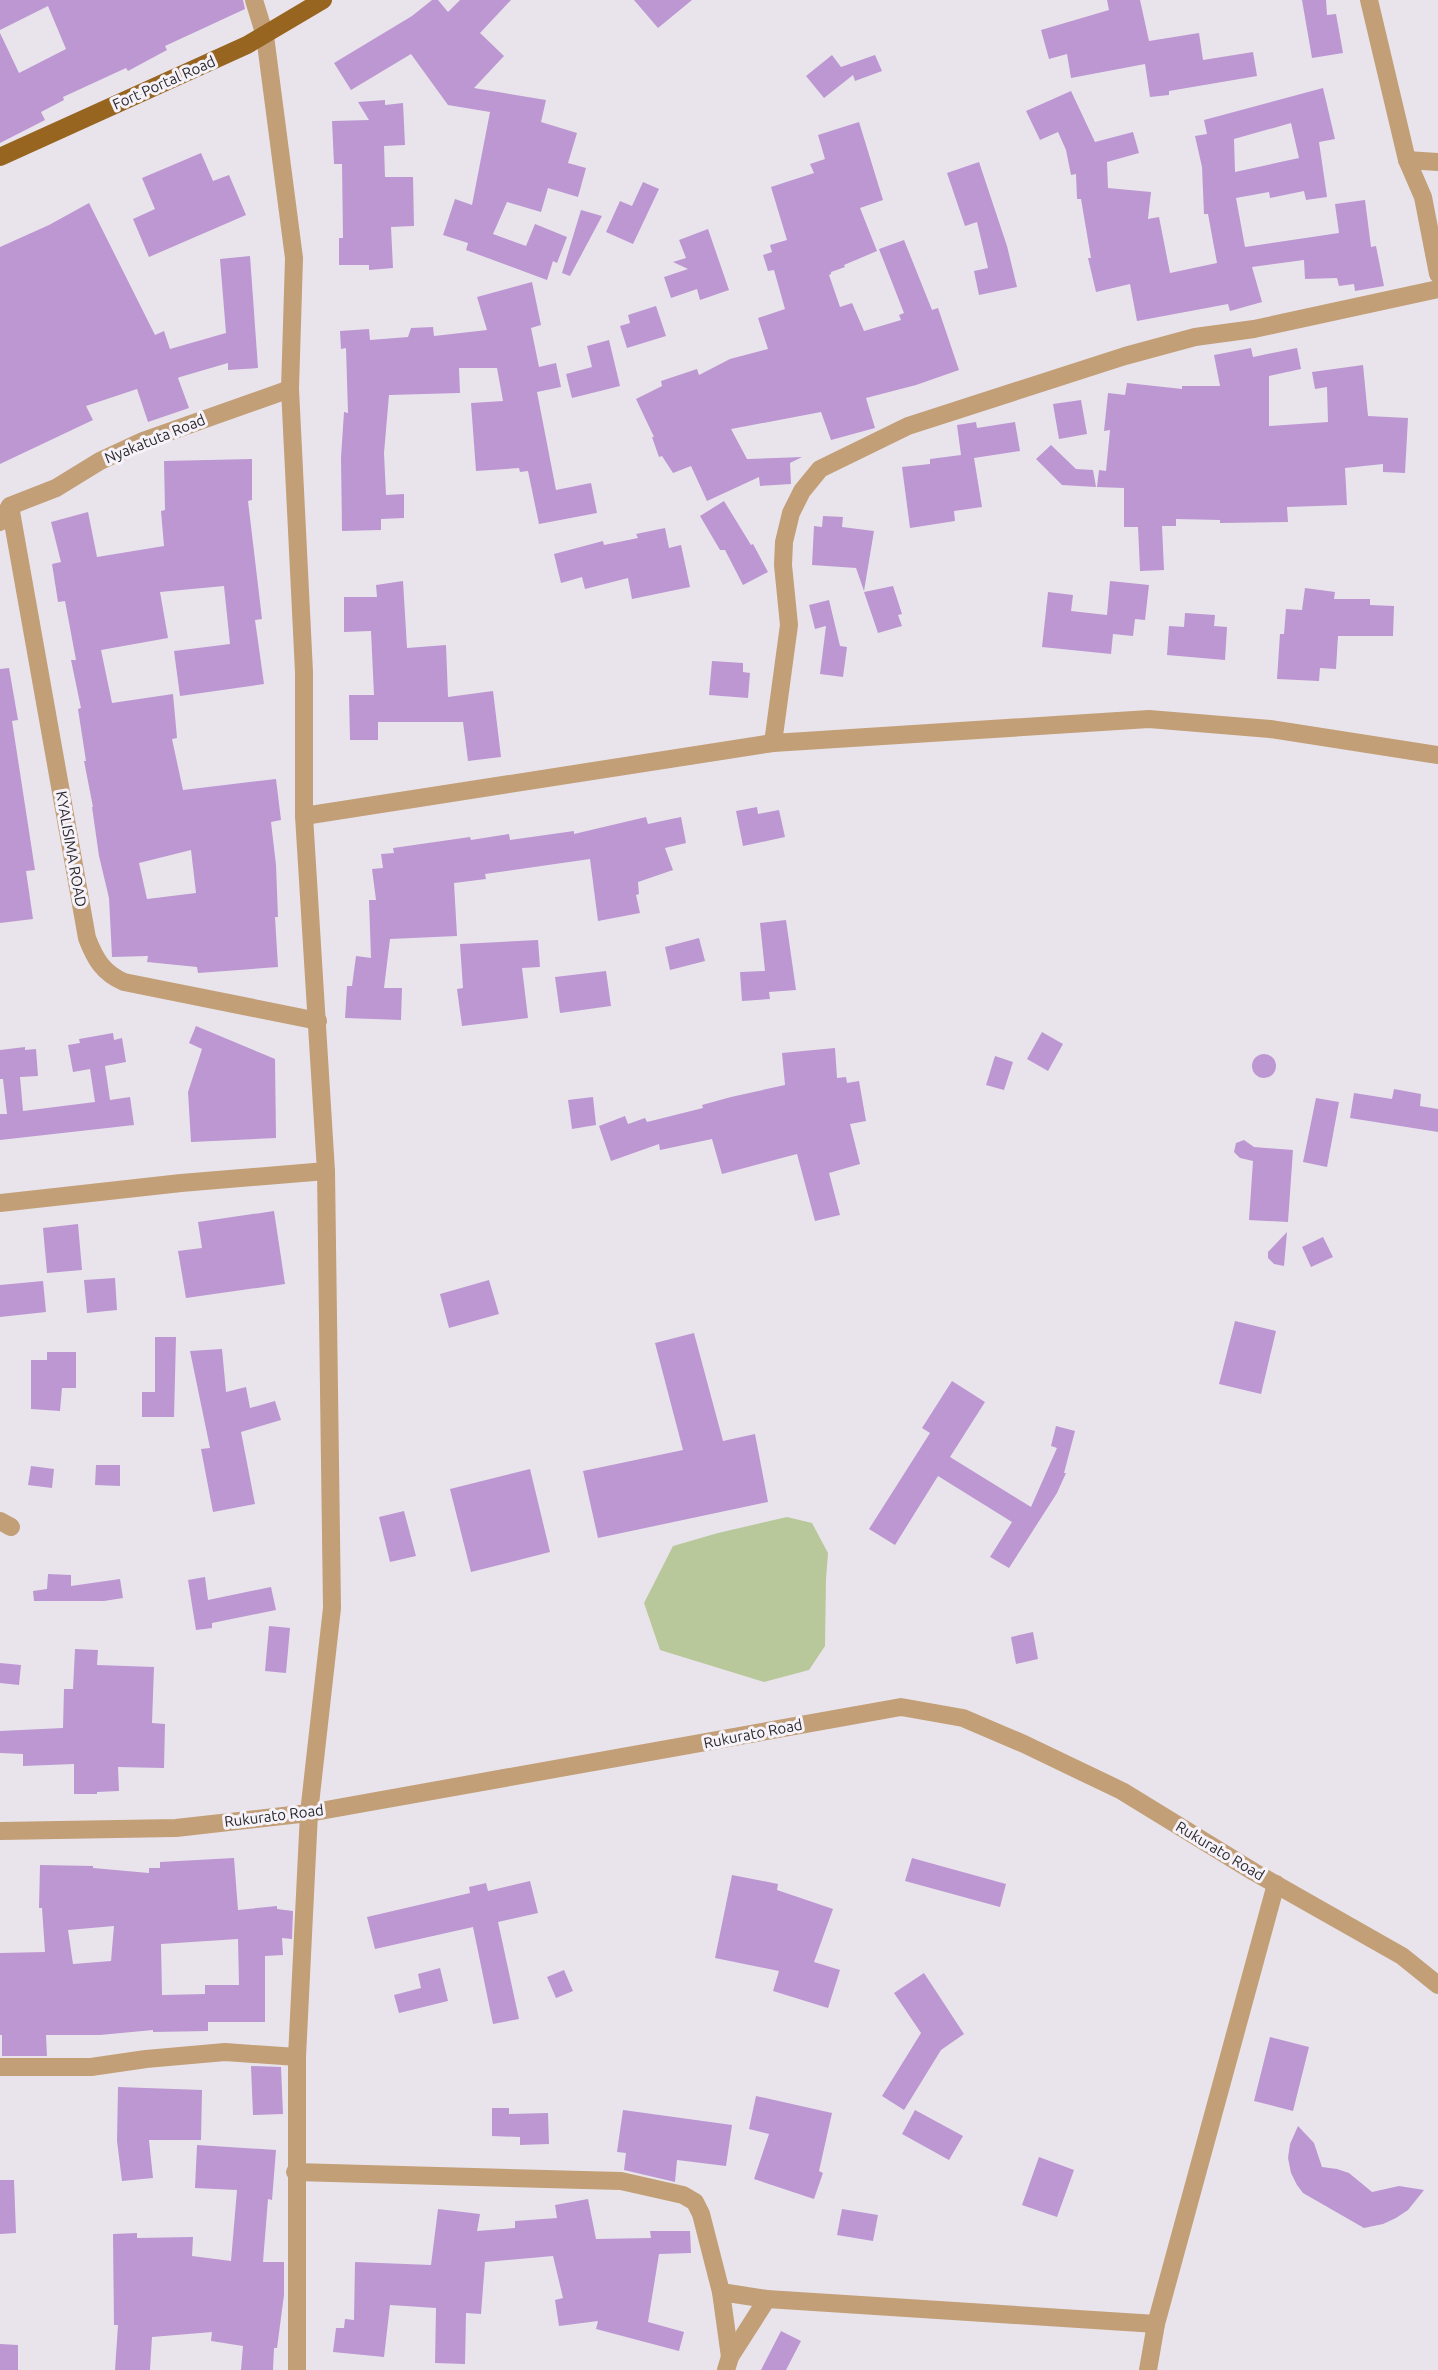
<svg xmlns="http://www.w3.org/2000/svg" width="1438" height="2370" font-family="Ubuntu,sans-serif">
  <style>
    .green { fill: #b8c89a }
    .building { fill: #bc97d2; fill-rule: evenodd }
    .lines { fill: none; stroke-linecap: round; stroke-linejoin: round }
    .minor { stroke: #c29f77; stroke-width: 18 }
    .major { stroke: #976520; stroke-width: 18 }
    .labels { text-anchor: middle; stroke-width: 6; stroke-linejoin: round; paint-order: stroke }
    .street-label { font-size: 15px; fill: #2b292c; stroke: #f6f2f9 }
  </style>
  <rect width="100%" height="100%" fill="#e9e4ec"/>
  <!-- green -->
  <polygon class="green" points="787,1517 812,1523 828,1553 826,1579 825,1646 809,1670 764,1682 660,1650 644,1603 673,1546 718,1533"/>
  <!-- building -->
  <g class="building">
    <polygon points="0,0 243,0 245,9 165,46 167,50 128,71 126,68 63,97 64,100 41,112 45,120 0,143 0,33 19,73 66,49 48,6 0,30"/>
    <polygon points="432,0 438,0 448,12 460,0 511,0 480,33 504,56 474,88 546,100 541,122 577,133 568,163 586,168 578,197 548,188 541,212 507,202 493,234 526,246 535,224 567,237 557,263 553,261 547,280 466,250 468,243 443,235 455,199 472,205 490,112 448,105 411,54 351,90 334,63 412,16"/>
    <polygon points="634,0 692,0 658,28"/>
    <polygon points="1107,0 1140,0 1149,41 1199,33 1203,60 1253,52 1257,76 1169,91 1169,95 1150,97 1145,64 1071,78 1067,54 1049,59 1041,30 1109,10"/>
    <polygon points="1302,0 1326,0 1327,15 1336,14 1343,53 1312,58"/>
    <polygon points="832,55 841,67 875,55 882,71 855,81 853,75 824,98 806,76"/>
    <path d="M1323 88 1335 139 1319 142 1327 197 1306 200 1304 191 1270 198 1269 192 1236 198 1245 247 1339 233 1335 204 1365 200 1371 247 1376 246 1384 286 1355 291 1354 284 1339 286 1337 278 1305 279 1304 260 1252 267 1262 302 1230 311 1228 304 1137 321 1130 284 1096 292 1088 258H1091L1081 199H1077L1076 174 1071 175 1066 150 1058 132 1040 140 1026 111 1071 91 1095 142 1133 132 1139 153 1107 162 1108 188 1151 192 1148 219 1159 217 1170 273 1217 263 1208 214H1204L1202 167 1195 136 1207 134 1204 120ZM1291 123 1299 158 1235 172 1234 139Z"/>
    <polygon points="385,100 385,105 403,103 405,145 384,146 385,177 413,177 414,226 391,227 393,268 369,270 369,265 339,265 339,238 343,238 342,164 334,164 332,121 369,120 358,102"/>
    <polygon points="859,122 883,200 860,208 877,251 844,265 845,267 831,272 831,274 829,275 840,307 852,303 864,331 901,320 899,315 904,313 879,249 904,240 932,310 938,308 959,370 916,385 866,398 875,428 831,440 821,412 731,429 747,459 802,457 790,463 791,484 760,486 759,477 707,501 691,466 673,473 662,456 659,457 652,437 654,437 636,399 662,386 661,381 697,369 699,375 730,359 768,349 758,318 785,309 774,270 768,271 763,255 772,252 770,245 787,240 771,187 814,173 810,164 825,159 818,135"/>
    <polygon points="201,153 213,181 229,175 246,215 149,257 133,219 155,209 142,178"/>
    <polygon points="979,162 1007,246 1017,287 979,295 974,271 988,268 977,222 965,226 947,173"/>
    <polygon points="643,182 659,189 633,244 606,232 620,201 632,206"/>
    <polygon points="89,203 155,335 164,331 170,349 226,333 220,259 250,256 258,368 228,370 228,363 180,377 178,378 189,408 148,422 137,389 86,406 93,420 0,464 0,247 49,225"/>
    <polygon points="581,210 602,216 570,276 562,273"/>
    <polygon points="708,229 729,290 700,300 697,289 671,298 664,277 688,269 673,262 686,258 679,240"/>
    <polygon points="532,282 541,325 531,328 539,367 556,363 561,387 537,392 556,490 591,483 597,513 539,524 528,471 520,472 519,468 476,471 471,403 503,401 497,368 459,368 460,393 389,395 384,453 386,495 404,494 404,518 381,519 381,530 342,531 341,457 344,412 348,413 346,348 341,349 340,331 369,329 370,340 408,337 411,328 433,327 434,336 487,330 477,297"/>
    <polygon points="656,306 666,336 627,348 620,326 630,323 628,315"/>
    <polygon points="609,340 620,386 572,398 566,374 592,367 587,346"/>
    <polygon points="1251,348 1253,357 1297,348 1301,369 1269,376 1269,426 1328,422 1327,387 1315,389 1312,372 1363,365 1368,416 1408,418 1405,473 1383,472 1383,464 1345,468 1347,505 1287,507 1288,522 1220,523 1220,520 1176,519 1176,526 1162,526 1164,570 1140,571 1138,527 1124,527 1124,488 1097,487 1099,470 1106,471 1110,430 1104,431 1108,393 1125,395 1127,383 1182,389 1182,386 1220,386 1214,355"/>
    <polygon points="1081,400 1087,434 1059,439 1053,404"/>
    <polygon points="976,422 977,428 1015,422 1020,451 974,458 982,507 954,511 955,521 910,528 902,467 930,464 930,459 961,455 957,425"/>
    <polygon points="1051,445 1076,469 1093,470 1096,487 1062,485 1036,459"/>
    <path d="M252 459V500L248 501 262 619 255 620 264 684 180 696 174 651 230 644 224 586 160 592 168 638 101 650 112 703 173 694 177 738 172 739 183 790 276 779 281 820 271 822 276 865 278 917H275L278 967 198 973 197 967 147 962 148 956 112 957 109 898 99 856 92 807H93L84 761H86L78 709 81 708 71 660H76L65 601 58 602 52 564 61 562 51 522 88 512 97 557 164 546 161 511 165 510 164 461ZM191 850 196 893 147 899 139 863Z"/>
    <polygon points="724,501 751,545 753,544 768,572 743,585 725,550 720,550 700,516"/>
    <polygon points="823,516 843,517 842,527 874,531 864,591 856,568 812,565 814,526 822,527"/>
    <polygon points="665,528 669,548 681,545 690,587 632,599 628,578 585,589 582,577 561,583 554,554 603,541 604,545 638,538 636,534"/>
    <polygon points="403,581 407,648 446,645 448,697 493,691 501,757 468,761 463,722 378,722 378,740 350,740 349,695 374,695 371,631 344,632 344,597 377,597 376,585"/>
    <polygon points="1110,581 1149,585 1145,620 1135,619 1133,636 1113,634 1111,654 1042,647 1048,592 1073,595 1071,611 1107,615"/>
    <polygon points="893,586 902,614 898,615 902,626 878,633 864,592"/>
    <polygon points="1305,588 1335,592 1334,599 1370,599 1370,605 1394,606 1393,636 1338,636 1336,669 1320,668 1319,681 1277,679 1280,634 1284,634 1286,609 1302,610"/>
    <polygon points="829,600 840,646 847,647 843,677 820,674 826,626 815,629 809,605"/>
    <polygon points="1185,613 1215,615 1214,626 1227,627 1225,660 1167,655 1169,626 1184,627"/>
    <polygon points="712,661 743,663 743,672 750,673 748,698 709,695"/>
    <polygon points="9,668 18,720 12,721 35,870 26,871 33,919 0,923 0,669"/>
    <polygon points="757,807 758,814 779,810 785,837 743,846 736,811"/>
    <polygon points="646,817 648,824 681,817 686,843 665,848 673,870 638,882 639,894 636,895 640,913 598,921 590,859 485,874 486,879 454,883 457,936 390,939 384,988 402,988 401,1020 345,1018 347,986 352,986 356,956 371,958 369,900 376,900 372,869 383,868 381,854 394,853 393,848 470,837 471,840 509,834 510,840 574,831 574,834"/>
    <polygon points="786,920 796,990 769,992 770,999 742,1001 740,972 765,971 760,923"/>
    <polygon points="699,938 705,961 670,970 665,947"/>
    <polygon points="538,940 540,967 522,968 528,1018 462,1026 457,989 463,988 460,944"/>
    <polygon points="606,971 611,1006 560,1013 555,977"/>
    <polygon points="196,1026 275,1059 276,1138 191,1142 188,1092 202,1049 189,1043"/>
    <polygon points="1042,1032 1063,1044 1048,1071 1027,1059"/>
    <polygon points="113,1033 114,1040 122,1038 126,1062 105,1066 110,1100 130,1097 134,1125 0,1140 0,1114 7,1114 3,1079 0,1079 0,1050 25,1047 25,1050 36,1049 38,1076 20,1077 23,1111 95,1102 90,1069 73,1072 68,1045 80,1043 79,1039"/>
    <polygon points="835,1048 837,1078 846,1077 847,1083 859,1081 866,1121 850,1124 860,1164 829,1173 840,1215 815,1221 797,1154 722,1174 712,1139 660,1150 659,1144 611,1161 599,1126 625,1116 628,1124 645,1118 647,1122 703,1108 702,1105 731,1097 785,1085 782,1053"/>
    <circle cx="1264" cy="1066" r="12"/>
    <polygon points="995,1056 1013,1062 1004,1090 986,1085"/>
    <polygon points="1394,1089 1421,1094 1420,1106 1438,1109 1438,1132 1350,1118 1354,1093 1392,1099"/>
    <polygon points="593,1097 596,1125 572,1129 568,1100"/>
    <polygon points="1316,1098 1339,1102 1327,1167 1303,1162"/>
    <polygon points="1244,1140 1254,1147 1293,1150 1288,1222 1249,1220 1253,1161 1240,1158 1234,1152 1236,1143"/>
    <polygon points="274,1211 285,1284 186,1298 178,1251 202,1248 198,1222"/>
    <polygon points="78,1224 82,1270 47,1273 43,1228"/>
    <polygon points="1287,1232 1284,1266 1274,1264 1268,1258 1268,1252"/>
    <polygon points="1323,1237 1333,1257 1311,1267 1302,1247"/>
    <polygon points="115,1278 117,1310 87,1313 84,1280"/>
    <polygon points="489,1280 499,1314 449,1328 440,1294"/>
    <polygon points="43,1281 46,1312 0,1317 0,1285"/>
    <polygon points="1235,1321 1276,1331 1261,1394 1219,1384"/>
    <polygon points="694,1333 723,1441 755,1434 768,1502 598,1538 583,1471 683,1450 655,1343"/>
    <polygon points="155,1337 176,1337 174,1417 142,1417 142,1392 155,1392"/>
    <polygon points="222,1349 226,1392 246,1387 250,1408 275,1401 281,1420 241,1432 255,1504 213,1512 201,1449 210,1448 190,1351"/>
    <polygon points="47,1352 76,1352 76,1388 62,1388 60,1411 31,1409 31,1360 47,1360"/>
    <polygon points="952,1381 985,1402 950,1457 1031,1507 1057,1448 1051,1446 1056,1426 1075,1431 1064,1473 1066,1473 1057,1493 1009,1568 990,1557 1012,1522 938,1476 895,1545 869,1529 930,1433 922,1428"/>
    <polygon points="96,1465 120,1465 120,1486 95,1485"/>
    <polygon points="31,1466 54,1469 52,1488 28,1485"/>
    <polygon points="530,1469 550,1552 471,1572 450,1489"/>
    <polygon points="404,1511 416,1556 390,1562 379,1517"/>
    <polygon points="48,1574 71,1575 71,1586 120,1579 123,1598 104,1601 34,1601 33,1591 47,1589"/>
    <polygon points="205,1577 208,1600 271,1587 276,1610 212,1623 212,1628 196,1630 188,1580"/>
    <polygon points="269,1626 290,1628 286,1673 265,1671"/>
    <polygon points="1033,1632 1038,1659 1016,1664 1011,1637"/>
    <polygon points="75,1649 98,1650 97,1665 154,1667 152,1723 165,1724 164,1768 118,1767 119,1791 97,1792 97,1794 74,1794 74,1764 23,1766 23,1754 0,1753 0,1731 63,1728 64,1689 73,1689"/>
    <polygon points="0,1663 21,1665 19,1685 0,1683"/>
    <path d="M234 1858 238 1910 277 1906V1909L293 1911 292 1939 282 1938 283 1955 265 1956V2022H208V2031L153 2032V2030L100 2035H46L47 2056H2V2035H0V1953L45 1952 42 1908H39L40 1865 93 1866V1868L149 1873V1868H160V1862ZM114 1926 111 1961 73 1964 68 1930ZM238 1939 239 1985H205V1994L162 1995 161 1944Z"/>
    <polygon points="912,1858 1006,1884 1000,1907 905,1881"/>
    <polygon points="732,1875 778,1884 777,1890 833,1909 814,1962 840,1970 828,2008 773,1991 779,1971 715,1958"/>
    <polygon points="530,1881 538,1913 498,1922 519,2019 493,2024 473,1927 375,1949 367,1917 470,1893 469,1887 486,1883 488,1891"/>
    <polygon points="440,1968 448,2001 399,2013 394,1995 421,1988 418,1974"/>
    <polygon points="564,1970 573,1991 556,1998 547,1977"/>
    <polygon points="924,1973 964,2034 941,2050 904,2110 882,2096 921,2033 894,1993"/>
    <polygon points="1270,2037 1309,2047 1293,2111 1254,2101"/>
    <polygon points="251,2066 281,2067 283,2114 253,2115"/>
    <polygon points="118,2087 202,2090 201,2140 149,2140 153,2178 122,2181 117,2141"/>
    <polygon points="756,2096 832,2113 819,2171 823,2173 814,2199 754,2179 769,2134 749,2129"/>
    <polygon points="492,2108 509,2108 509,2114 548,2113 549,2144 520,2145 520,2137 492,2136"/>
    <polygon points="623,2110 732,2125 726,2166 677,2160 675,2182 624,2170 626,2153 617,2152"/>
    <polygon points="915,2110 963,2136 949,2160 902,2134"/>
    <polygon points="1298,2126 1314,2143 1322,2167 1337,2169 1349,2173 1372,2192 1399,2186 1424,2190 1408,2210 1396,2218 1383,2224 1364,2228 1303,2193 1297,2185 1291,2173 1288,2158 1290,2144"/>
    <polygon points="197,2145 276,2150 272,2200 268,2199 263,2262 284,2262 284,2295 277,2348 274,2348 273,2370 241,2370 243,2346 211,2341 212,2332 152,2337 150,2370 115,2370 118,2325 114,2325 113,2234 137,2233 137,2238 193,2237 192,2256 231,2261 237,2190 195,2188"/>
    <polygon points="1039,2157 1074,2170 1057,2217 1022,2205"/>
    <polygon points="0,2180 14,2180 16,2233 0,2234"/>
    <polygon points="588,2199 596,2239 651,2238 650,2231 690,2231 691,2253 659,2254 648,2322 684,2332 679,2351 596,2329 598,2321 559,2326 555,2300 563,2298 553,2256 485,2262 481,2314 466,2313 465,2364 435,2363 436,2308 390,2305 384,2357 333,2352 336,2328 344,2328 345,2319 354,2320 355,2262 431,2265 438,2209 480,2214 477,2231 515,2228 515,2221 557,2218 555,2205"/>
    <polygon points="842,2209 878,2215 873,2241 837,2235"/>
    <polygon points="781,2331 801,2341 786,2370 761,2370"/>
    <polygon points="0,2344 18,2345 18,2370 0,2370"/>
  </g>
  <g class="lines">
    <!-- minor -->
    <g class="minor">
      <polyline points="254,0 265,36 294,258 290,389 304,672 304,816 326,1171 332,1608 309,1813 297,2057 297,2370"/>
      <polyline points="1369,0 1407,160 1423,197 1438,274"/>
      <polyline points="1407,160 1438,162"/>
      <path d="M10 506 87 938C95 959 103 973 124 982L318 1021"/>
      <polyline points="0,522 10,506 56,488 100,461 143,441 290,389"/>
      <polyline points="773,743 789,625 783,565 784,542 791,513 802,491 820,469 908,426 1125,356 1195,337 1254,329 1438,289"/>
      <polyline points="304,816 773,743 1149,719 1270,729 1438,755"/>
      <polyline points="0,1203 181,1183 326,1171"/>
      <polyline points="0,1521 11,1527"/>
      <polyline points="0,1831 176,1828 309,1813 901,1707 963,1718 1024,1744 1122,1791 1254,1872 1402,1956 1438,1985"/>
      <polyline points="0,2067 91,2067 146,2059 225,2052 297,2057"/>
      <polyline points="295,2172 621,2181 683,2195 695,2202 701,2214 721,2292 730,2357"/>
      <polyline points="721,2292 767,2299"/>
      <polyline points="726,2370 730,2357 767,2299 1156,2324"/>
      <polyline points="1148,2370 1156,2324 1276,1884"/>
    </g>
    <!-- major -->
    <polyline class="major" points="0,157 247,45 323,0"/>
  </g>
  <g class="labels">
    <!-- street labels -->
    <g class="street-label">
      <text transform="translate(164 83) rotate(-24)" y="5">Fort Portal Road</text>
      <text transform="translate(155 439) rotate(-22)" y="5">Nyakatuta Road</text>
      <text transform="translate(71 849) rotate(80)" y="5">KYALISIMA ROAD</text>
      <text transform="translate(753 1734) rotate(-11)" y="5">Rukurato Road</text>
      <text transform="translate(274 1816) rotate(-7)" y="5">Rukurato Road</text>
      <text transform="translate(1220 1851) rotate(31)" y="5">Rukurato Road</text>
    </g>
  </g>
</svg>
